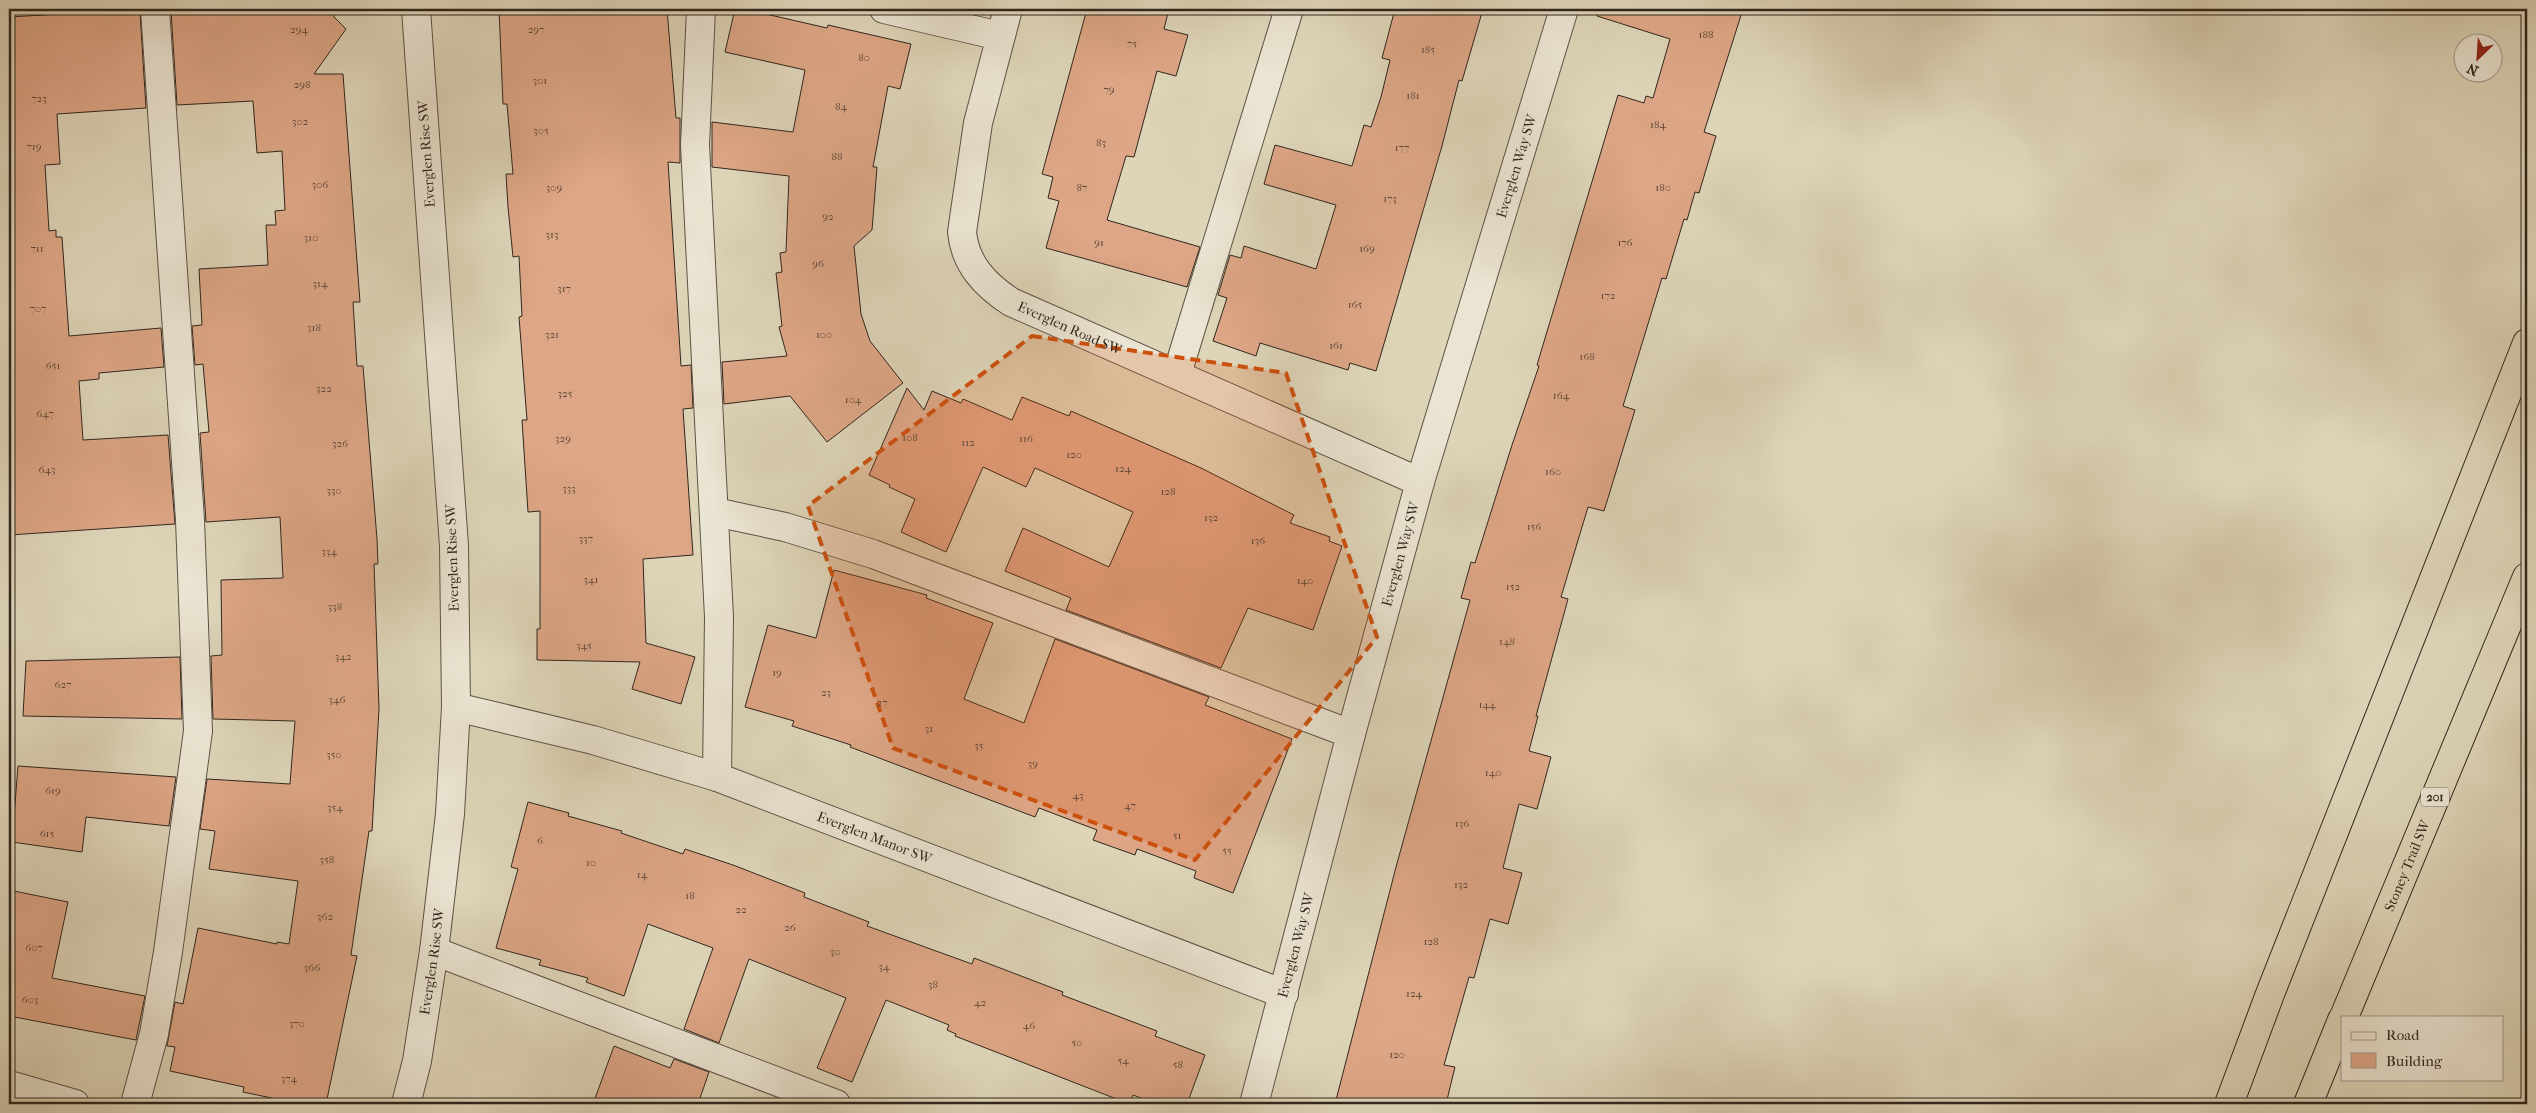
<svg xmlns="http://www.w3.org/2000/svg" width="2536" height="1113" font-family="'IM FELL French Canon',serif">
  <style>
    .building { fill: #dda686; stroke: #30261e }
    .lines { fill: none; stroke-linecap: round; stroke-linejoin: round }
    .minor-casing { stroke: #5c5245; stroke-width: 30 }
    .highway-casing { stroke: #30261e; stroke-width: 30 }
    .minor { stroke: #eae4d2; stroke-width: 28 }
    .highway { stroke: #ded5b9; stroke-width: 28 }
    .marked { fill: #cc510f; fill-opacity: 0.2; stroke: #cc510f; stroke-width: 4; stroke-dasharray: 10 6; stroke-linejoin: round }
    .labels { text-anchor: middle; stroke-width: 4; stroke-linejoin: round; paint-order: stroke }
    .number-label { font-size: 11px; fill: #5b4638 }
    .shield { fill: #eae4d2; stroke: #685f54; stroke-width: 1 }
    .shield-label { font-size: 12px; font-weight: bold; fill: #30261e }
    .street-label { font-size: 14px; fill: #30261e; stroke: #eae4d2 }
  </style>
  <rect width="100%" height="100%" fill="#ded5b9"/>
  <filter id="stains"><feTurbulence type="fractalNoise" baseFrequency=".004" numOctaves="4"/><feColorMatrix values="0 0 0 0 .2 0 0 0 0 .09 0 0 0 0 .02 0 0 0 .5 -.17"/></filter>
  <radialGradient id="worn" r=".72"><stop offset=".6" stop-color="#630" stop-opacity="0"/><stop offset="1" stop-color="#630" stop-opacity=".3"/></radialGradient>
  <!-- building -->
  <g class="building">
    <polygon points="216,9 334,9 334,17 346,29 314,74 343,74 360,302 353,302 357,366 363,366 377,539 378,564 374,564 379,709 372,831 369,831 351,955 357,956 326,1104 300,1104 243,1092 244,1087 170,1071 175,1047 167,1046 175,1002 183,1004 198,928 277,944 277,942 289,944 298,881 209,869 215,831 200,829 207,779 290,784 295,721 213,719 211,656 222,655 221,580 283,578 280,517 206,522 200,433 209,432 203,364 195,365 192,326 202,325 199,269 268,265 266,225 276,225 275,211 285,210 282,151 257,153 253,101 177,105 171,11"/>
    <polygon points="499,9 667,9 676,118 680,118 680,163 668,162 681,366 691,365 693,408 683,409 693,555 643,559 646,643 695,657 681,704 632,689 640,662 537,660 537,629 540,629 540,511 528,512 522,420 527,420 519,317 522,316 519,256 513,257 508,207 506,174 513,174 507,104 503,104"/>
    <polygon points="735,9 744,9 827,28 828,25 911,44 900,89 888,86 873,167 877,167 872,230 854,246 861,314 870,341 903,383 827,442 790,396 724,404 722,362 787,356 779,327 782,326 776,273 782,272 780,253 786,252 789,176 712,167 712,122 793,132 805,70 725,52"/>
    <polygon points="1087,9 1169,9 1164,29 1188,35 1176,76 1157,71 1134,157 1126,156 1107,220 1200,247 1187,287 1046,248 1059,201 1048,198 1053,177 1042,174"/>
    <polygon points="1395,9 1483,9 1462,81 1459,80 1442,146 1376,371 1350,363 1348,370 1260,343 1256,356 1213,341 1227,298 1218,295 1230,255 1241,258 1244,246 1316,269 1336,205 1264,184 1275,145 1352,166 1364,125 1371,127 1381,97 1390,60 1382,58"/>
    <polygon points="1598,9 1743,9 1704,132 1716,136 1699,193 1695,192 1687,220 1684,219 1666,279 1662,278 1623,406 1635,410 1604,511 1588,507 1561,597 1568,599 1536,716 1538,716 1529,751 1551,757 1537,809 1519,804 1503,868 1522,873 1508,924 1490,919 1474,978 1469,977 1444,1065 1455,1067 1446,1104 1335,1104 1396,867 1470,600 1461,598 1471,562 1475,563 1512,445 1539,366 1537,365 1618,95 1644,103 1646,96 1653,98 1670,39 1597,16"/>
    <polygon points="130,10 130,14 140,13 146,108 57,114 60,164 45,165 49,231 56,230 56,237 62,237 69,336 161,328 164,367 99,373 99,379 79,381 83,440 168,435 175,524 9,535 9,17"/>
    <polygon points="907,388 924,410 932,391 961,403 963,399 1012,420 1022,397 1069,416 1071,411 1201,468 1294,515 1290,523 1330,537 1329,541 1342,546 1313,630 1248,608 1221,668 1066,610 1071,598 1005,571 1023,528 1109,567 1133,512 1035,468 1026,487 983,467 946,552 901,532 915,499 889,487 890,485 869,475"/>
    <polygon points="834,570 927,595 926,598 993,623 964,699 1024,723 1055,639 1209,697 1205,705 1292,739 1233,893 1194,878 1196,871 1137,849 1135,855 1093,840 1097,830 1039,808 1035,817 850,747 851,745 792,726 794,721 745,707 768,625 816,638"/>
    <polygon points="180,657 182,719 23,716 26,661"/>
    <polygon points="18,766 176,777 169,826 86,817 82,852 12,842"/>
    <polygon points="528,802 569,813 568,816 622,831 621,833 683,854 685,849 733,865 805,893 804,897 869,922 867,926 972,964 974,958 1063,992 1062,995 1157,1031 1155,1036 1205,1055 1187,1104 1156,1104 1133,1095 1130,1103 1119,1100 955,1036 956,1034 947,1030 949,1025 886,1000 852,1082 817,1068 846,998 749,959 719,1043 684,1029 713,948 648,924 624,996 586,982 588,978 539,965 541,960 496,948 518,869 511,867"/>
    <polygon points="9,890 68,902 52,978 145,996 136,1040 9,1016"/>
    <polygon points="614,1046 670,1068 674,1059 709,1072 698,1104 593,1104"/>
  </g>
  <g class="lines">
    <defs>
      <g id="minor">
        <polyline points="701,9 695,145 719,617 717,777"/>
        <polyline points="884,9 1000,36"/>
        <path id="s1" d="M1008 9 978 123 962 232C965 264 985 285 1011 302L1420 482"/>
        <polyline points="1177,374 1289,9"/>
        <polyline points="715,512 785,527 873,554 1351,734"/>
        <path id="s2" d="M456 707 593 740 717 777 1284 994"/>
        <polyline points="434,951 836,1104"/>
        <polyline points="9,1085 75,1104"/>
        <polyline points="135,1104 154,1034 168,952 198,731 190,520 155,9"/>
        <path id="s3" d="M406 1104 417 1061 434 951 450 814 456 707 454 546 416 9"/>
        <path id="s4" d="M1254 1104 1351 734 1420 482 1564 9"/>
      </g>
      <g id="highway">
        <path id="s5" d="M2344 1017 2527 577"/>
        <polyline points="2229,1104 2270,994 2527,343"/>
        <polyline points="2308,1104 2342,1020"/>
      </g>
    </defs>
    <!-- minor casing -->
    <use href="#minor" class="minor-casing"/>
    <!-- highway casing -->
    <use href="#highway" class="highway-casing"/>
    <!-- minor -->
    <use href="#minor" class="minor"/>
    <!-- highway -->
    <use href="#highway" class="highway"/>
  </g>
  <!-- marked area -->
  <path class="marked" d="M1032 336 1286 373 1377 637 1195 860 893 748 808 506Z"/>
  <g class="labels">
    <!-- number labels -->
    <g class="number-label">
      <text x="299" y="33">294</text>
      <text x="536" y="33">297</text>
      <text x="1706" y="38">188</text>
      <text x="1132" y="47">75</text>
      <text x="1428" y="53">185</text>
      <text x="864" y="61">80</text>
      <text x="540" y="84">301</text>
      <text x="302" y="88">298</text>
      <text x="1109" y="93">79</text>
      <text x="1413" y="99">181</text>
      <text x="39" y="102">723</text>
      <text x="841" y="110">84</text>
      <text x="300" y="125">302</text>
      <text x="1658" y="128">184</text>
      <text x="541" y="134">305</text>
      <text x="1101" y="146">83</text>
      <text x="34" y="150">719</text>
      <text x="1402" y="151">177</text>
      <text x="837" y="160">88</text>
      <text x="320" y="188">306</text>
      <text x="554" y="191">309</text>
      <text x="1082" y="191">87</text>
      <text x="1663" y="191">180</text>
      <text x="1390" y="202">173</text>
      <text x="828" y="220">92</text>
      <text x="552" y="238">313</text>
      <text x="311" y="241">310</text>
      <text x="1099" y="246">91</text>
      <text x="1625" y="246">176</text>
      <text x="37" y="252">711</text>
      <text x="1367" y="252">169</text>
      <text x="818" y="267">96</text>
      <text x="320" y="287">314</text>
      <text x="564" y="292">317</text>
      <text x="1608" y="299">172</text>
      <text x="1355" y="308">165</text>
      <text x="38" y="312">707</text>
      <text x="314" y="331">318</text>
      <text x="552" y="338">321</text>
      <text x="824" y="338">100</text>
      <text x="1336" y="349">161</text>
      <text x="1587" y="360">168</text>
      <text x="53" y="369">651</text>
      <text x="324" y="392">322</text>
      <text x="565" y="397">325</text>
      <text x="1561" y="399">164</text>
      <text x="853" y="403">104</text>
      <text x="45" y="417">647</text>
      <text x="910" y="441">108</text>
      <text x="563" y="442">329</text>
      <text x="1026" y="442">116</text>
      <text x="968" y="446">112</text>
      <text x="340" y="447">326</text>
      <text x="1074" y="458">120</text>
      <text x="1123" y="472">124</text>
      <text x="47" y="473">643</text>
      <text x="1553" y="475">160</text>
      <text x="569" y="492">333</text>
      <text x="334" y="494">330</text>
      <text x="1168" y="495">128</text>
      <text x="1211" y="521">132</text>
      <text x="1534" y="530">156</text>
      <text x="586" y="542">337</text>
      <text x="1258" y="544">136</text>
      <text x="329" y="555">334</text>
      <text x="591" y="583">341</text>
      <text x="1305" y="584">140</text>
      <text x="1513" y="590">152</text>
      <text x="335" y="610">338</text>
      <text x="1507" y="645">148</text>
      <text x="584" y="649">345</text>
      <text x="343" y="660">342</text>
      <text x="777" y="676">19</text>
      <text x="63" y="688">627</text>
      <text x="826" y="696">23</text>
      <text x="337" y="703">346</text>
      <text x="882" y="706">27</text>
      <text x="1487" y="708">144</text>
      <text x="929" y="732">31</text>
      <text x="979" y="749">35</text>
      <text x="334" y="758">350</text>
      <text x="1033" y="767">39</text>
      <text x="1493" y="776">140</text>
      <text x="53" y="794">619</text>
      <text x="1078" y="799">43</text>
      <text x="1130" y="809">47</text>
      <text x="335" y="811">354</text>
      <text x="1462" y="827">136</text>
      <text x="47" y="837">615</text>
      <text x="1177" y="839">51</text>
      <text x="540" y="844">6</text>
      <text x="1227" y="854">55</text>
      <text x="327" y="863">358</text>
      <text x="591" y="866">10</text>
      <text x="642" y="878">14</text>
      <text x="1461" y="888">132</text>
      <text x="690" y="899">18</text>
      <text x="741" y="913">22</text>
      <text x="325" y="920">362</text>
      <text x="790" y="931">26</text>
      <text x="1431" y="945">128</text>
      <text x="34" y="951">607</text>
      <text x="835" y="955">30</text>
      <text x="884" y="970">34</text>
      <text x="312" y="971">366</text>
      <text x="933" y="988">38</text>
      <text x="1414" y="997">124</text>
      <text x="30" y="1003">603</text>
      <text x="980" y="1006">42</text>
      <text x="297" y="1027">370</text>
      <text x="1029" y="1029">46</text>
      <text x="1077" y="1046">50</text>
      <text x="1397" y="1058">120</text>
      <text x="1123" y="1064">54</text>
      <text x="1178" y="1068">58</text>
      <text x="289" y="1082">374</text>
    </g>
    <!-- shield labels -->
    <rect class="shield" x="2421" y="787.5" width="28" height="19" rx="4"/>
    <g class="shield-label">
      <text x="2435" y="801">201</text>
    </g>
    <!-- street labels -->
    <g class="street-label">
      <text transform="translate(426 154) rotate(-94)" y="5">Everglen Rise SW</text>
      <text dy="5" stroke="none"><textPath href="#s4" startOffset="974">Everglen Way SW</textPath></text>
      <text dy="5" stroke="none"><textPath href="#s1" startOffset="381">Everglen Road SW</textPath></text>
      <text dy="5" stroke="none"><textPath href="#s4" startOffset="569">Everglen Way SW</textPath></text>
      <text transform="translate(452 558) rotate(-92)" y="5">Everglen Rise SW</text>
      <text dy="5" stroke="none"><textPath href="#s2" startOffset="439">Everglen Manor SW</textPath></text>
      <text dy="5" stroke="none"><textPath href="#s5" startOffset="164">Stoney Trail SW</textPath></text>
      <text dy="5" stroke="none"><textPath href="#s4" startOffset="164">Everglen Way SW</textPath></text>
      <text dy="5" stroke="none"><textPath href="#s3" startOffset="145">Everglen Rise SW</textPath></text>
    </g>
  </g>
  <!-- margin -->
  <rect width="2536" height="1113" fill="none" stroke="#ded5b9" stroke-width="30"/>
  <rect x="10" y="10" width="2516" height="1093" fill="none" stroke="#30261e" stroke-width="2.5"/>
  <rect x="15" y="15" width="2506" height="1083" fill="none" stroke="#30261e"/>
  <!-- legend -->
  <rect x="2341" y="1016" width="162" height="65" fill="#eae4d2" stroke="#a0988a"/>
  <rect x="2351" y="1032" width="25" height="8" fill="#eae4d2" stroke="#a0988a"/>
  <text x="2386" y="1040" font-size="15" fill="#30261e">Road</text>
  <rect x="2351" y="1053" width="25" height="15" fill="#dda686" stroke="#a0988a"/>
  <text x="2386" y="1066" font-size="15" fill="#30261e">Building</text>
  <!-- north arrow -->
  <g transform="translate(2478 58) rotate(205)"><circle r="24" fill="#eae4d2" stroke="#a0988a"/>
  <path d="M0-4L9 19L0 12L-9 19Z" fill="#8f2418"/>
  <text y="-8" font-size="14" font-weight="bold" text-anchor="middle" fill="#30261e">N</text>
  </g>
  <rect width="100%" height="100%" filter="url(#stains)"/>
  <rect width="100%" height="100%" fill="url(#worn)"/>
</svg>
